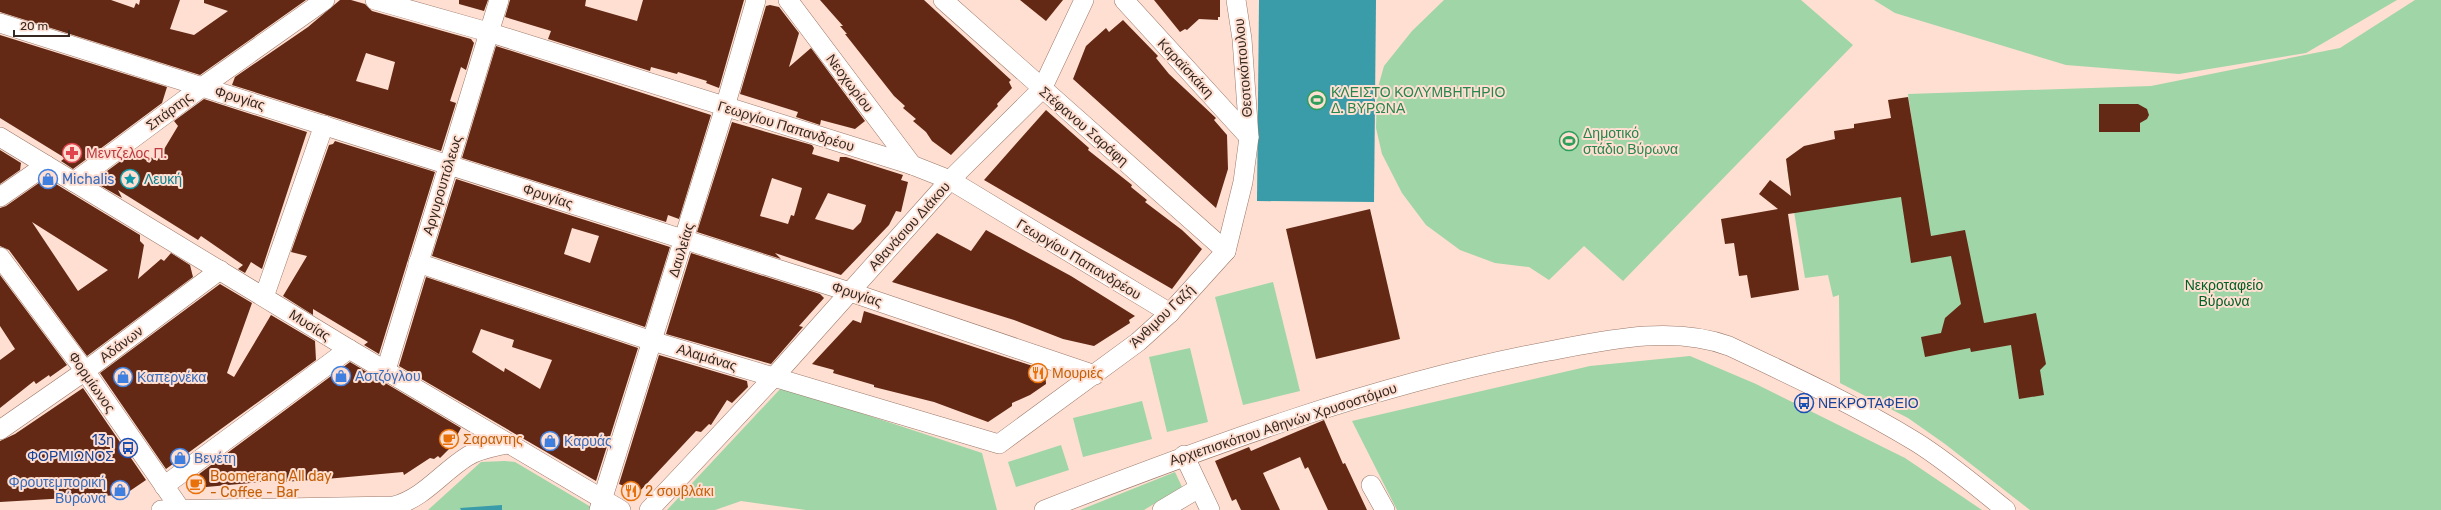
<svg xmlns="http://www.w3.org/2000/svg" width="2441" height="510" font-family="Rubik,sans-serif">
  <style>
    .green { fill: #9fd5a7 }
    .water { fill: #399ca8 }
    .building { fill: #642915; fill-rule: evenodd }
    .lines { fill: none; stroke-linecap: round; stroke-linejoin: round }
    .minor-casing { stroke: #9b7869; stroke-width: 20 }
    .minor { stroke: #fff; stroke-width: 19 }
    .labels { text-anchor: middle; stroke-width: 4; stroke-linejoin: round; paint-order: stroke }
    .street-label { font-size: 14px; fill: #372922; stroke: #fedfd1 }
    .leisure-label { font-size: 14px; fill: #27864d; stroke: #fedfd1; text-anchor: start }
    .health-label { font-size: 14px; fill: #be3a42; stroke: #fedfd1; text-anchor: start }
    .shop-label { font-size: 14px; fill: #366cbe; stroke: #fedfd1; text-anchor: start }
    .culture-label { font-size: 14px; fill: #0d838f; stroke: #fedfd1; text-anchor: start }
    .park-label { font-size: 14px; fill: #005f24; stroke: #fedfd1 }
    .food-label { font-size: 14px; fill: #c56008; stroke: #fedfd1; text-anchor: start }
    .transit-label { font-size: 14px; fill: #164399; stroke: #fedfd1; text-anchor: start }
  </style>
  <rect width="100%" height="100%" fill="#fedfd1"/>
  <!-- green -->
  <g class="green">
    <polygon points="1444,0 1801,0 1853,45 1623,281 1584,246 1549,280 1529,267 1495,263 1460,250 1426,225 1402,193 1382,154 1376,128 1377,91 1384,66 1412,31"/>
    <polygon points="1874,0 2397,0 2306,53 2179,74 2066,65 1895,13"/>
    <polygon points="2415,0 2441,0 2441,510 2030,510 1945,444 1908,418 1840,383 1839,295 1833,297 1828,275 1805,278 1787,169 1916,149 1908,94 2151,86 2340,48"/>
    <polygon points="1273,282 1300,391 1243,405 1215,297"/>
    <polygon points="1190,348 1208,422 1167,432 1149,357"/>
    <polygon points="1690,356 1756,384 1905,458 1982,510 1397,510 1352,421 1590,366"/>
    <polygon points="782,387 982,453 997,510 806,510 741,501 715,510 667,510"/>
    <polygon points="1142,401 1152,439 1083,457 1073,418"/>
    <polygon points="1061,445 1069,470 1016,487 1008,462"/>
    <polygon points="505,461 515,462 591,507 591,510 428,510 481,462"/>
    <polygon points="1175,472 1182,487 1144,510 1080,510"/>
  </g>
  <!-- water -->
  <g class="water">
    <polygon points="1259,0 1376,0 1374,202 1257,201"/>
    <polygon points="502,505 502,510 461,510 460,508"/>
  </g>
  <!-- building -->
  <g class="building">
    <polygon points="0,0 111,0 134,8 136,3 139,5 140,0 180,0 170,29 194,35 228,11 204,3 204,0 306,0 200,75 0,12"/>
    <path d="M340 0H351L365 4 372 11 471 39 474 43 466 70 461 67 450 101 456 103 441 151 232 85 235 77 308 27ZM366 53 395 62 388 90 356 81Z"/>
    <polygon points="459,0 488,0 484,11 459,4"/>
    <polygon points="510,0 586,0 585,6 637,21 643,0 744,0 719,88 706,83 707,81 678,72 677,74 651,67 650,71 548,39 551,31 505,17"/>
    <polygon points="820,0 924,0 1011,80 1009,82 1012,88 997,104 998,106 951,155 932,141 926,132 913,121 916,119 903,108 905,106 894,96 845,34 847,34 840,26 843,26"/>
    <polygon points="1020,0 1063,0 1046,21"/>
    <polygon points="1154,0 1220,0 1220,17 1218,17 1218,20 1199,19 1187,30 1185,29 1180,32"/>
    <polygon points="770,5 779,7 799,33 789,67 811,48 865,121 855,129 821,120 820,125 796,117 798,112 740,94 766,6"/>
    <polygon points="1123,20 1158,56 1156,58 1169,74 1216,118 1214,120 1227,135 1228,169 1216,208 1073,79 1086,46 1106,28 1109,32"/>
    <polygon points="0,35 167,87 162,103 73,169 61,161 65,158 0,118"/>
    <polygon points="496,46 711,115 679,219 668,215 666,222 462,158"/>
    <polygon points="1908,97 1931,236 1965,230 1984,323 2036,313 2046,364 2040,370 2044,395 2019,399 2011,345 1971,352 1970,348 1925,357 1921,337 1941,333 1945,318 1961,304 1951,256 1911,263 1901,197 1788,214 1799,290 1751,298 1747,275 1739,276 1734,243 1725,244 1721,219 1778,209 1759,194 1770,180 1791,196 1786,159 1804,146 1835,139 1834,131 1854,128 1854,124 1891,118 1888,100"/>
    <polygon points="204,99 307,132 262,269 251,262 245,273 238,269 243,265 201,236 198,240 118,190 122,198 101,186 103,174 137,149 157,161 178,126 174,121"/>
    <polygon points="2099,104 2138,104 2147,109 2149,115 2147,119 2140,123 2140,132 2099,132"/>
    <polygon points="1046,110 1089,148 1088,150 1132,185 1131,187 1147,200 1145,202 1182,230 1202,249 1172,289 984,180"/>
    <path d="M732 122 812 145 814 148 812 154 839 162 840 157H846L903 175 901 180 908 182 901 212 896 211 889 225 841 275 775 253 781 259 697 232ZM772 178 802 188 794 216 791 215 788 224 760 216ZM828 193 866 205 861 222 853 230 815 219Z"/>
    <polygon points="335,141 435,172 379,354 364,345 368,342 313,309 313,315 283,296 307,256 291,252 329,145 333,144"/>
    <polygon points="0,150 21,163 20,170 0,184"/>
    <path d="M46 178 140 235V241L144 245 138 279 161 259 164 261 171 253 190 265 193 277 87 356 9 250 0 246V208L6 206ZM32 222 108 270 78 291Z"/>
    <path d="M456 179 670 247 645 327 432 256ZM572 228 599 236 590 263 564 254Z"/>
    <polygon points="1370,209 1400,339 1316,359 1286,229"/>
    <polygon points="986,230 1071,276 1135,316 1129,320 1130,323 1094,346 1063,339 1014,320 892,282 937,233 971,251"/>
    <polygon points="691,253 820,294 824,298 799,326 803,327 771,364 666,334"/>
    <polygon points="0,275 67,365 50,377 49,375 36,384 34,381 0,408 0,360 15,349 0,326"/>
    <path d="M426 277 638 348 596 481 399 366ZM481 329 514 340 512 347 552 360 540 389 505 368 504 372 472 352Z"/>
    <polygon points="220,284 252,303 227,373 234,377 271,315 315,341 316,360 166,469 100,373"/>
    <polygon points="864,311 1045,370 1046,384 1030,395 1012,403 1012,406 988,422 934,402 874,387 874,385 833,373 834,370 812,364 853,320 861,323"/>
    <polygon points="659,355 747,381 748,387 732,403 727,400 711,425 709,424 701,432 696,431 639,492 619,484"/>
    <polygon points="350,362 461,428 450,448 440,458 438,456 434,459 430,458 404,475 403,472 326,479 283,482 282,480 206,487 199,474"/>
    <polygon points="83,388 146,480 121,497 119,495 0,502 0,441 15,434"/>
    <polygon points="1324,420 1343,464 1345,463 1367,510 1328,510 1308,467 1305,469 1300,457 1263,473 1280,510 1241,510 1236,499 1232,501 1215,461 1249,447 1251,451"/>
  </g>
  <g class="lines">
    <defs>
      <g id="minor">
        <polyline points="375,0 488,32 912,165 950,180 1170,313"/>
        <polyline points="788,0 912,165"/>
        <polyline points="943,0 1226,251"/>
        <polyline points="1124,0 1249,137"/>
        <polyline points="0,23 850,292 1095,375"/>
        <polyline points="0,137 349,349 621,510"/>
        <polyline points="74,182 202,87 325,0"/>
        <polyline points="0,197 46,165"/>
        <polyline points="0,257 85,371 181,510"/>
        <polyline points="418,263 652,341 999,444 1138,342 1170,313 1226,251 1243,182 1249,137 1242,39 1236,0"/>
        <polyline points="264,297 324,125"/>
        <polyline points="386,370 499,0"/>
        <polyline points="0,430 85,371 220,270"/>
        <polyline points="1184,455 1210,510"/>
        <polyline points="1371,485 1385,510"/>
        <polyline points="164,486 349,349"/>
        <path d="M161 510 394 506C424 498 442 472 468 456 480 449 494 447 507 444"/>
        <polyline points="599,510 725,107 756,0"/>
        <polyline points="649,510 773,378 950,180 1042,89 1084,0"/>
        <path d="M1044 510C1209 446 1374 384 1549 351 1607 340 1672 325 1729 346 1793 376 1857 406 1916 442 1948 462 1977 487 2006 510"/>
        <polyline points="1162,510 1199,488"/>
      </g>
    </defs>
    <!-- minor casing -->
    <use href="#minor" class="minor-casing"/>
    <!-- minor -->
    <use href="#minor" class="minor"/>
  </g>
  <!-- icons -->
  <defs>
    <symbol id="stadium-ring" viewBox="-11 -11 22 22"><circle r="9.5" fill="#fedfd1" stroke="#2e9e5b" stroke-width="1.5"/><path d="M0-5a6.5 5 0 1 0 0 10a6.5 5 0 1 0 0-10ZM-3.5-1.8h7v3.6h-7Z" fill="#2e9e5b"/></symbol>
    <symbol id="pharmacy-ring" viewBox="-11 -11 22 22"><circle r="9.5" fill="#fedfd1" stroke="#e0444e" stroke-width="1.5"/><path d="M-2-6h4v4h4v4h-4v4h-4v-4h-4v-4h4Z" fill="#e0444e"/></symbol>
    <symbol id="shop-ring" viewBox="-11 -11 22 22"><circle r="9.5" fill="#fedfd1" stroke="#3f7fe0" stroke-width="1.5"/><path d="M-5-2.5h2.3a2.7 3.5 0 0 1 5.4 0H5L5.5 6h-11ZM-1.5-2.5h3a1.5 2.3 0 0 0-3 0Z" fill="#3f7fe0"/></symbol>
    <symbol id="sight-ring" viewBox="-11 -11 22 22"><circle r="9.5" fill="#fedfd1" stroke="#0f9aa8" stroke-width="1.5"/><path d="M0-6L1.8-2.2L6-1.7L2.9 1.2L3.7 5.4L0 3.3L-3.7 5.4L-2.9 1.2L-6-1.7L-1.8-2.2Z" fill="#0f9aa8"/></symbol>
    <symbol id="restaurant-ring" viewBox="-11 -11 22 22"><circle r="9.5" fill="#fedfd1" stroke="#e8710a" stroke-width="1.5"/><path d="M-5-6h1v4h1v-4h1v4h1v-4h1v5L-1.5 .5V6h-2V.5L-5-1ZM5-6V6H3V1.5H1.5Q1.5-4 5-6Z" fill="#e8710a"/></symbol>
    <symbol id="bus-ring" viewBox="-11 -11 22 22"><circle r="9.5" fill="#fedfd1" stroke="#1a4fb4" stroke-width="1.5"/><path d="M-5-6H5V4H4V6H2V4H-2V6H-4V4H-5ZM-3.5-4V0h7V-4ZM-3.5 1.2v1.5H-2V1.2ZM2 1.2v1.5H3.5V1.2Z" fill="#1a4fb4"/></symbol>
    <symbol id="cafe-ring" viewBox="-11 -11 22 22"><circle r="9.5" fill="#fedfd1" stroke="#e8710a" stroke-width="1.5"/><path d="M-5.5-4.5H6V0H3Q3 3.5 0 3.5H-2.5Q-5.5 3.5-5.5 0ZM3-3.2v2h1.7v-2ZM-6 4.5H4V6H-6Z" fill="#e8710a"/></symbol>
  </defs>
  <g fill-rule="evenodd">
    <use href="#stadium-ring" x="1306" y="89" width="22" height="22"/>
    <use href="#stadium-ring" x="1558" y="130" width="22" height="22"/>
    <use href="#pharmacy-ring" x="61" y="142" width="22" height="22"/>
    <use href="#shop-ring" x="37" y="168" width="22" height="22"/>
    <use href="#sight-ring" x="119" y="168" width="22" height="22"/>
    <use href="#restaurant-ring" x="1027" y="362" width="22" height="22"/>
    <use href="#shop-ring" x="330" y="365" width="22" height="22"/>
    <use href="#shop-ring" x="112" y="366" width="22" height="22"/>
    <use href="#bus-ring" x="1793" y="392" width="22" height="22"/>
    <use href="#cafe-ring" x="438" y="428" width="22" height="22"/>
    <use href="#shop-ring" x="539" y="430" width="22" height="22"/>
    <use href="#bus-ring" x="117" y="437" width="22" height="22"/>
    <use href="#shop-ring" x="169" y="447" width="22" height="22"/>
    <use href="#cafe-ring" x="185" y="473" width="22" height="22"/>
    <use href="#shop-ring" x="109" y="479" width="22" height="22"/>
    <use href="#restaurant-ring" x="620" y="480" width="22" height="22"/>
  </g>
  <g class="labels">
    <!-- street labels -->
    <g class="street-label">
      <text transform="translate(1186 68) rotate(47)" y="5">Καραϊσκάκη</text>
      <text transform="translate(1243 68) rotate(-95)" y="5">Θεοτοκόπουλου</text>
      <text transform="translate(850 83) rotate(53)" y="5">Νεοχωρίου</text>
      <text transform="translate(240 98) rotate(17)" y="5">Φρυγίας</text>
      <text transform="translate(169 111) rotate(-37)" y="5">Σπάρτης</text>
      <text transform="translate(786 126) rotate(17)" y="5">Γεωργίου Παπανδρέου</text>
      <text transform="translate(1084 126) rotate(41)" y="5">Στέφανου Σαράφη</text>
      <text transform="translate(442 185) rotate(-73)" y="5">Αργυρουπόλεως</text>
      <text transform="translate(548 196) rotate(18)" y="5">Φρυγίας</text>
      <text transform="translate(909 226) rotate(-48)" y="5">Αθανάσιου Διάκου</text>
      <text transform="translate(681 250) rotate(-73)" y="5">Δαυλείας</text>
      <text transform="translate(1079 259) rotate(31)" y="5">Γεωργίου Παπανδρέου</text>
      <text transform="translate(857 294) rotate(18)" y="5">Φρυγίας</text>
      <text transform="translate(1162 316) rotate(-44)" y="5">Άνθιμου Γαζή</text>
      <text transform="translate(310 325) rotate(32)" y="5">Μυσίας</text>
      <text transform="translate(121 344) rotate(-37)" y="5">Αδάνων</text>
      <text transform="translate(707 357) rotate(17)" y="5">Αλαμάνας</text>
      <text transform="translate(92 382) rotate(55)" y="5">Φορμίωνος</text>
      <text transform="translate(1283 424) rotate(-18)" y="5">Αρχιεπισκόπου Αθηνών Χρυσοστόμου</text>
    </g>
    <!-- leisure labels -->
    <g class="leisure-label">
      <text x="1331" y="97">ΚΛΕΙΣΤΟ ΚΟΛΥΜΒΗΤΗΡΙΟ<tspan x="1331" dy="16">Δ. ΒΥΡΩΝΑ</tspan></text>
      <text x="1583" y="138">Δημοτικό<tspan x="1583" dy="16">στάδιο Βύρωνα</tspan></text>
    </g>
    <!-- health labels -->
    <g class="health-label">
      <text x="86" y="158">Μεντζελος Π.</text>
    </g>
    <!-- shop labels -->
    <g class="shop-label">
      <text x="62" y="184">Michalis</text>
      <text x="355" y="381">Αστζόγλου</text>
      <text x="137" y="382">Καπερνέκα</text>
      <text x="564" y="446">Καρυάς</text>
      <text x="194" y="463">Βενέτη</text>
      <text x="106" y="487" text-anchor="end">Φρουτεμπορική<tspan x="106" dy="16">Βύρωνα</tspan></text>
    </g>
    <!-- culture labels -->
    <g class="culture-label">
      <text x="144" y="184">Λευκή</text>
    </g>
    <!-- park labels -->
    <g class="park-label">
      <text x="2224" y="290">Νεκροταφείο<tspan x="2224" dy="16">Βύρωνα</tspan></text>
    </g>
    <!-- food labels -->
    <g class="food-label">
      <text x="1052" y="378">Μουριές</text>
      <text x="463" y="444">Σαραντης</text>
      <text x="210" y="481">Boomerang All day<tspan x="210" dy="16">- Coffee - Bar</tspan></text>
      <text x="645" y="496">2 σουβλάκι</text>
    </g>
    <!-- transit labels -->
    <g class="transit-label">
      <text x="1818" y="408">ΝΕΚΡΟΤΑΦΕΙΟ</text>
      <text x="114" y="445" text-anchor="end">13η<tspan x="114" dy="16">ΦΟΡΜΙΩΝΟΣ</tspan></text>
    </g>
  </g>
  <!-- scale -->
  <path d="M14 30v6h55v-6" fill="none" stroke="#372922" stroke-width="2"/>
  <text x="20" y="30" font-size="12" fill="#372922" stroke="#fedfd1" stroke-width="3" paint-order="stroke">20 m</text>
</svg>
